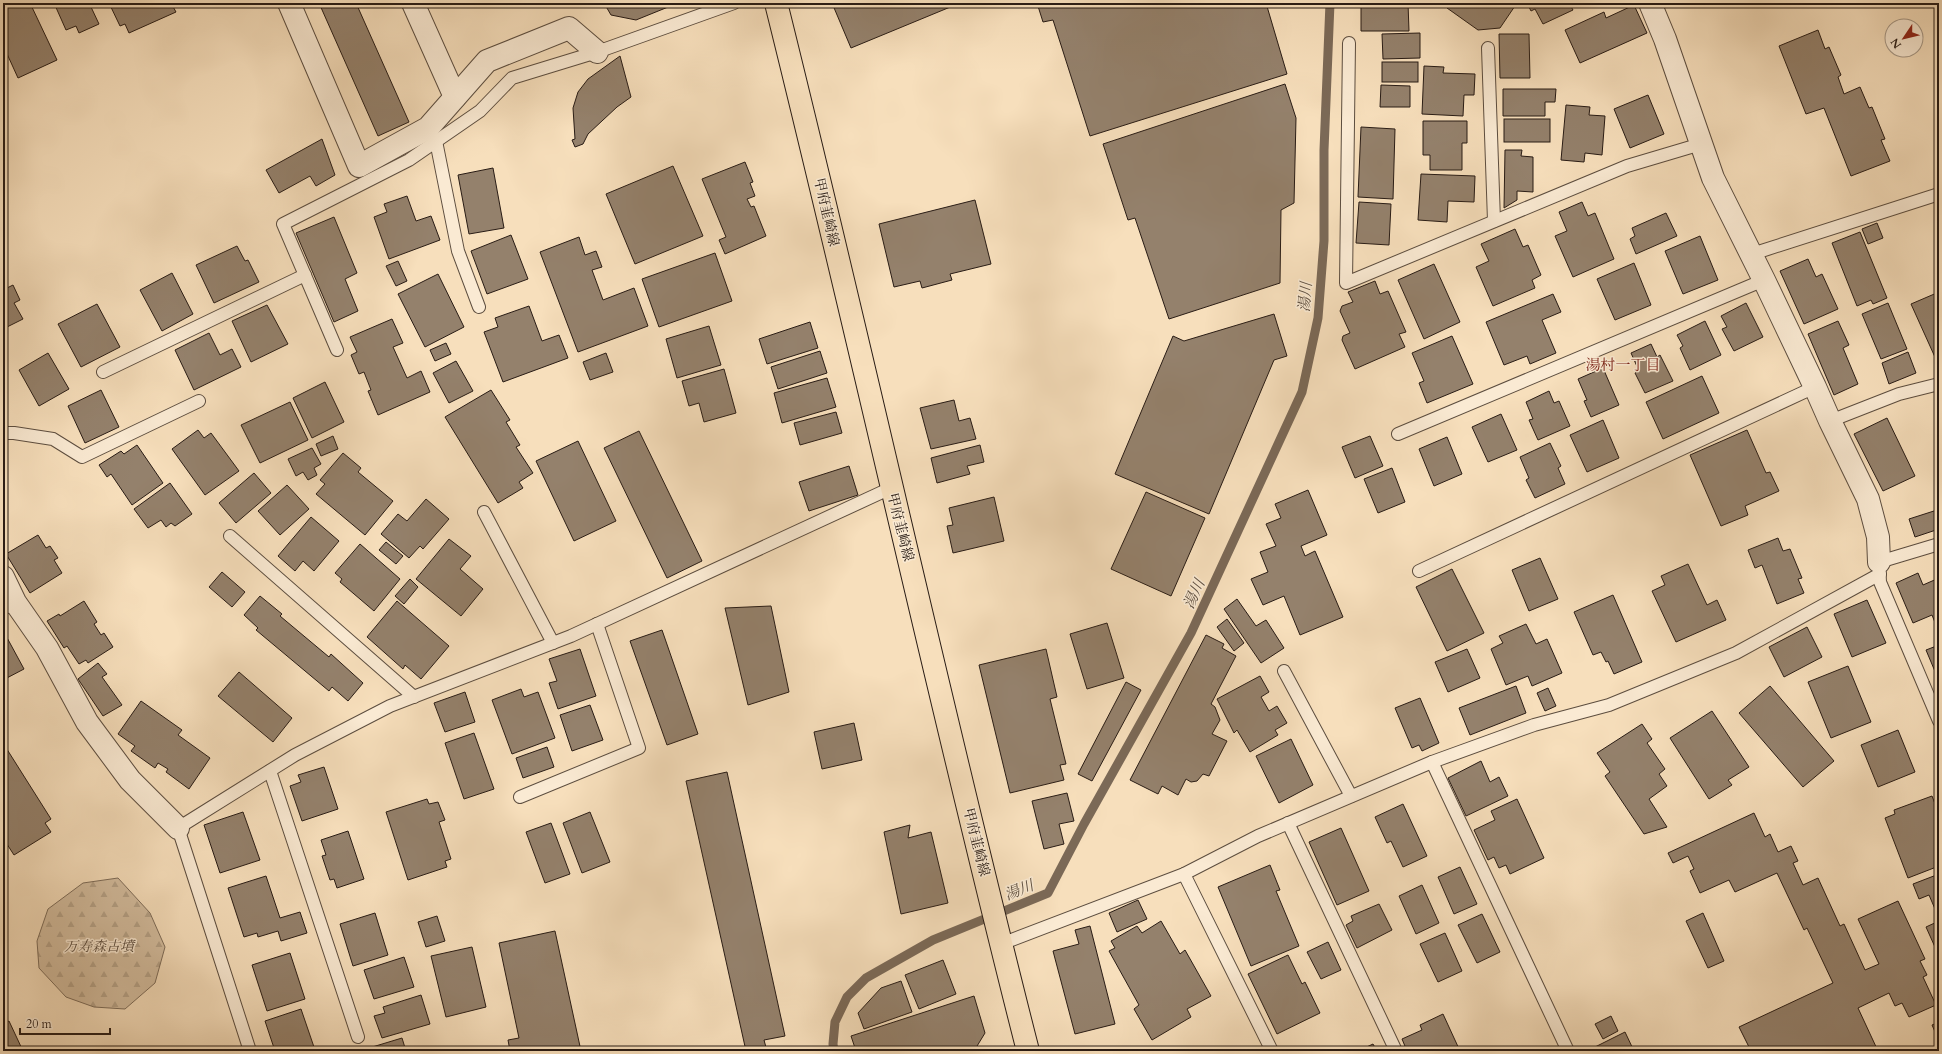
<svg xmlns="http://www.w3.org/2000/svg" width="1942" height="1054" font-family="Cardo,'Noto Serif JP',serif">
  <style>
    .forest { fill: url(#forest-firs); stroke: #7e6d5a }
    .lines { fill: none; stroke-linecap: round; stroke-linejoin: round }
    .stream { stroke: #7b6957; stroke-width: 9 }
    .building { fill: #94816c; stroke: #291c15 }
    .lane-casing { stroke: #5c4d3f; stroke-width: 14 }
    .street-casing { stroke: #5c4d3f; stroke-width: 24 }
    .primary-casing { stroke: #291c15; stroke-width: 24 }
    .lane { stroke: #faead3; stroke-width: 12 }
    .street { stroke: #faead3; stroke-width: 22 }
    .primary { stroke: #f7dfbc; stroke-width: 22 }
    .labels { text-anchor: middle; stroke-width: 3; stroke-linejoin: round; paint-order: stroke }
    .street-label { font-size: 14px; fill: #291c15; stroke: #faead3 }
    .park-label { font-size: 14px; font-style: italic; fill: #5c4d3f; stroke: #faead3 }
    .water-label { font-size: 15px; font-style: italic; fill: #5f5041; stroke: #faead3 }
    .neighbourhood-label { font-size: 15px; fill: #7a1f14; stroke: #faead3 }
  </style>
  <defs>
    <pattern id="forest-firs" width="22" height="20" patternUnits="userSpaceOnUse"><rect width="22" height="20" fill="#d4bea0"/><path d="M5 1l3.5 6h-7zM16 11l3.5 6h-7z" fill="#b6a389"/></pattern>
  </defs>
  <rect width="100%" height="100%" fill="#f7dfbc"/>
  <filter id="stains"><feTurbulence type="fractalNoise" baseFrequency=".005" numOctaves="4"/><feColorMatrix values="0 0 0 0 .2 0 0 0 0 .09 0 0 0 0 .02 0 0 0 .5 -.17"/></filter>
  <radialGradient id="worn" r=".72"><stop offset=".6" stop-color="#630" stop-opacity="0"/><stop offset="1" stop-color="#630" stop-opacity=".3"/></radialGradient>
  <!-- forest -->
  <polygon class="forest" points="118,878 150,913 165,947 155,983 125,1009 94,1007 66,997 39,968 37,941 48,909 83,883"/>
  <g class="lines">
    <!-- stream -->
    <polyline class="stream" points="834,1051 833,1044 835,1022 847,997 866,978 933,940 1048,893 1084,824 1191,633 1302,392 1318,318 1324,241 1324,150 1330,3"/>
  </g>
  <!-- building -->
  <g class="building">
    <polygon points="3,3 30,3 57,60 18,78 3,45"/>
    <polygon points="54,3 99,3 91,7 99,24 79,33 76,26 66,30"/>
    <polygon points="109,3 171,3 176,12 129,33 125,24 120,26"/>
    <polygon points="319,3 356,3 409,122 378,136"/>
    <polygon points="604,3 678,3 636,20 611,15"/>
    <polygon points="832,3 960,3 851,48"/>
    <polygon points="1037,3 1266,3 1287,74 1090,136 1053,20 1043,22"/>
    <polygon points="1361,3 1408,3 1409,31 1361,31"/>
    <polygon points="1450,3 1517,3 1500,28 1478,30 1447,8"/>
    <polygon points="1527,3 1569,3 1573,10 1543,24 1535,9 1531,11"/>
    <polygon points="1634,5 1647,33 1580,63 1565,30 1604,12 1606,18"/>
    <polygon points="1818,30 1825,49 1829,47 1841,75 1838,77 1844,94 1860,87 1869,108 1872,107 1885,139 1881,140 1890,161 1851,176 1824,108 1806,114 1779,46"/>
    <polygon points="1420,33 1420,58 1383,59 1382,34"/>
    <polygon points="1499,34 1529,34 1530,78 1500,78"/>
    <polygon points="620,56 631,97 617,107 588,134 583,144 575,147 572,140 575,139 573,108 578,92 588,79"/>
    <rect x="1382" y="62" width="36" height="20"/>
    <polygon points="1424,66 1444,67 1443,73 1475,74 1474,95 1464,95 1463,116 1422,114"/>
    <polygon points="1285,84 1296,118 1294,203 1281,210 1280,283 1169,319 1135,218 1128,220 1103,144"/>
    <polygon points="1381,85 1410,86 1410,107 1380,107"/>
    <polygon points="1503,89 1556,89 1555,102 1545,102 1545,116 1503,116"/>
    <polygon points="1648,95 1664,134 1630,148 1614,109"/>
    <polygon points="1566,105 1590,107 1589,115 1605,116 1602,155 1585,153 1584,162 1561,160"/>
    <rect x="1504" y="119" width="46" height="23"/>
    <polygon points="1423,121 1467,121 1467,143 1462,143 1462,170 1430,170 1430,155 1423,155"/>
    <polygon points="1361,127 1395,129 1393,199 1358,197"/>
    <polygon points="322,139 335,175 316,186 310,176 279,193 266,170"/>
    <polygon points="1505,150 1522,150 1521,156 1533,157 1533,192 1517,191 1517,200 1504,208"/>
    <polygon points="745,162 753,182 750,183 755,196 747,199 751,207 754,206 766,236 725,254 719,240 726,237 702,179"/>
    <polygon points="673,166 703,236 635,264 606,194"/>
    <polygon points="493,168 504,228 469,234 458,175"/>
    <polygon points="1421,174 1475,176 1474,202 1448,201 1447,222 1418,220"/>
    <polygon points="407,196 416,221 431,216 440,240 389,259 374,217 387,212 384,204"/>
    <polygon points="975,200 991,264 950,274 952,280 922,288 920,281 894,287 879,224"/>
    <polygon points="1359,202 1391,204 1389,245 1356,243"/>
    <polygon points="1582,202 1588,216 1595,213 1614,259 1573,277 1555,236 1567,231 1559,212"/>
    <polygon points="1666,213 1677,236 1636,254 1630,239 1635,236 1632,228"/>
    <polygon points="334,217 357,273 345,279 358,311 334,322 296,233"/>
    <polygon points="1877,223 1883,238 1868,244 1862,229"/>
    <polygon points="1515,229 1523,247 1528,245 1541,275 1532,280 1535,288 1493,306 1476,267 1489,261 1481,244"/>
    <polygon points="1860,232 1887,298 1873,304 1871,300 1857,306 1832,243"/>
    <polygon points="511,235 528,279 487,294 471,251"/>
    <polygon points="1700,236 1718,280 1683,294 1665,251"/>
    <polygon points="579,237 585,255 596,251 602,267 592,270 603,300 634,288 648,326 578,352 540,252"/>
    <polygon points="237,246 245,261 248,260 259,282 214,303 196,265"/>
    <polygon points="715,253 732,301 659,327 642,279"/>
    <polygon points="1808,259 1816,277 1822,274 1838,309 1804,324 1780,271"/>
    <polygon points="398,261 407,281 396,286 386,266"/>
    <polygon points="1634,263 1651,305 1615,320 1597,279"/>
    <polygon points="1434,264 1460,322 1424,339 1398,280"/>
    <polygon points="172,273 193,314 162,331 140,290"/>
    <polygon points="438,274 464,327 425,347 398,294"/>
    <polygon points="1375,281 1380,294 1388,291 1406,332 1399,334 1405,347 1355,369 1342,340 1343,336 1350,333 1340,311 1342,306 1353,302 1348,292"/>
    <polygon points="13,285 20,300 14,303 23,319 3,329 3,290"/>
    <polygon points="1939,292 1939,366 1911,304"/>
    <polygon points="1553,294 1561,312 1542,320 1556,353 1530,364 1527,356 1504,365 1486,322"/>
    <polygon points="1746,303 1763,337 1734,351 1722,329 1727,327 1721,316"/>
    <polygon points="1888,303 1907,349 1881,359 1862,314"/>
    <polygon points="97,304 120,347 81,367 58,324"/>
    <polygon points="267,305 288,344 251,362 232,321"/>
    <polygon points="529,306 542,341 559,335 568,358 503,382 484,332 498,327 495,318"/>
    <polygon points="1274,314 1287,356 1274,360 1209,514 1115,474 1173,336 1184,341"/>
    <polygon points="392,319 403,343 393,347 407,378 421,371 430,392 378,415 368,391 371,390 364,372 359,374 351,355 357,352 350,337"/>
    <polygon points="1705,321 1721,355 1690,370 1680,348 1683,346 1677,335"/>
    <polygon points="1838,321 1849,345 1843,348 1858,384 1834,395 1808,334"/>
    <polygon points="810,322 818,348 767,364 759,339"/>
    <polygon points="709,326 721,365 677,378 666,339"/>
    <polygon points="209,333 220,355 232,349 241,367 194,390 175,350"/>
    <polygon points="1452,336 1473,384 1427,403 1419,383 1424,381 1412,353"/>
    <polygon points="446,343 451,354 435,361 430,350"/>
    <polygon points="1651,344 1657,357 1660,355 1673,381 1645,393 1635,373 1639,371 1631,353"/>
    <polygon points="820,351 827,373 778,389 771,367"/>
    <polygon points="1908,352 1916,373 1889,384 1882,363"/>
    <polygon points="48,353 69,389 39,406 19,370"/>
    <polygon points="606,353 613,372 590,380 583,362"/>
    <polygon points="456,361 473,391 449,403 433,373"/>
    <polygon points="1603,368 1619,405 1591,417 1584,401 1587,400 1578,379"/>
    <polygon points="724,369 736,413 704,422 699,403 689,406 682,381"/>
    <polygon points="1702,376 1719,413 1663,439 1646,402"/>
    <polygon points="827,378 836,407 782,423 774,393"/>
    <polygon points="325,382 344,422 312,438 293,398"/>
    <polygon points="101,390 119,427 85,443 68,406"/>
    <polygon points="491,390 510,420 506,422 520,445 516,447 533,473 519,482 523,488 498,503 445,417"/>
    <polygon points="1549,391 1554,403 1559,401 1570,426 1538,440 1529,420 1533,419 1526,402"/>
    <polygon points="954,400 959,421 970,418 976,439 931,449 920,408"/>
    <polygon points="290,402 308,440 260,463 241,425"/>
    <polygon points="836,412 842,433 800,445 794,423"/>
    <polygon points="1501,414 1517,450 1488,462 1472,427"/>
    <polygon points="1887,418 1915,476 1883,491 1854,434"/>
    <polygon points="1603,420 1619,458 1587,472 1570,435"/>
    <polygon points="198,430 204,438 211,433 239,471 205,495 172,449"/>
    <polygon points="1747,430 1766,473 1770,472 1779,491 1745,506 1748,515 1721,526 1690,455"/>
    <polygon points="639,431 702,561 667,578 604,448"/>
    <polygon points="333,436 338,449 321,456 316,444"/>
    <polygon points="1370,436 1383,466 1355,478 1342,447"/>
    <polygon points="1447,437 1462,474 1434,486 1419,449"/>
    <polygon points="578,441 616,521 574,541 536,461"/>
    <polygon points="1550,443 1561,466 1558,468 1565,484 1535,498 1526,480 1529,478 1520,457"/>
    <polygon points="137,445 163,483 132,505 111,474 107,477 99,465 121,451 124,454"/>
    <polygon points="980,445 984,462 967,466 970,474 937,483 931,458"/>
    <polygon points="312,448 321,464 314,468 317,475 308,480 303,472 296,476 288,459"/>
    <polygon points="343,453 361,468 358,472 393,501 365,535 316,494 325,484 320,480"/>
    <polygon points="849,466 858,495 809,511 799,482"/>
    <polygon points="1392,468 1405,502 1378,513 1364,479"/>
    <polygon points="254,473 271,493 236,523 219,503"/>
    <polygon points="170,483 192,514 175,526 171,523 166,527 161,520 148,528 134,509"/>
    <polygon points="287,485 309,509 280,535 258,511"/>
    <polygon points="1308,490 1327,535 1301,546 1305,556 1315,551 1343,617 1300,635 1284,596 1263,605 1251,579 1268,572 1260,552 1276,546 1266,524 1281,518 1275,504"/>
    <polygon points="1146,492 1205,518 1171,596 1111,569"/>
    <polygon points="994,497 1004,541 953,553 947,526 953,525 949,508"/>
    <polygon points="426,499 449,519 423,549 420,546 409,558 381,534 398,514 407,521"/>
    <polygon points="1937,510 1939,529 1915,537 1909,519"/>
    <polygon points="311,517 339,541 314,571 303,561 295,571 278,556"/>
    <polygon points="38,535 46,548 50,546 58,558 54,560 62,573 30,593 6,554"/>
    <polygon points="1778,538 1783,551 1790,549 1802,578 1798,579 1804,593 1777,604 1762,565 1755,568 1748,550"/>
    <polygon points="449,539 471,556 460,569 483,589 461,616 416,579"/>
    <polygon points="386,542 403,556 396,564 379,550"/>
    <polygon points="360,544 400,579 374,611 340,582 342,579 335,573"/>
    <polygon points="1540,558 1558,599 1529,611 1512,570"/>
    <polygon points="1688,564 1707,605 1717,600 1726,620 1676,642 1652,591 1665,585 1661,576"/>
    <polygon points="1452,569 1484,633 1447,651 1416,587"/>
    <polygon points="222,572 245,592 232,607 209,587"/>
    <polygon points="1918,573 1923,585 1939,578 1939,624 1936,625 1932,615 1913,623 1896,583"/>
    <polygon points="410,579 418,587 404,604 395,596"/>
    <polygon points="1613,595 1642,662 1614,674 1608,661 1606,662 1601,652 1593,655 1574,612"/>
    <polygon points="260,596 282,614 280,616 329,657 331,654 363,683 348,701 332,687 329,691 256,630 258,628 244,615"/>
    <polygon points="1237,599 1256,626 1266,620 1284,648 1261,663 1224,609"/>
    <polygon points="1867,600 1886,643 1852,657 1834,614"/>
    <polygon points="84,601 97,622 94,624 101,635 104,633 113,647 88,663 86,660 79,664 67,646 64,648 47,621 59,614 60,616"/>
    <polygon points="397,601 449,646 421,679 405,665 403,669 367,637"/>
    <polygon points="771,606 789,692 748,705 725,608"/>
    <polygon points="1227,619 1244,643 1234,651 1217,627"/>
    <polygon points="1107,623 1124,678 1087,689 1070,634"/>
    <polygon points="1526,624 1536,644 1547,639 1562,673 1532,686 1528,676 1506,685 1491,649 1503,643 1499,636"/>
    <polygon points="1807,627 1822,657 1784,677 1769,647"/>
    <polygon points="662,630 698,734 667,745 630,641"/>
    <polygon points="5,634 24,669 3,680 3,636"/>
    <polygon points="1206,635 1224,644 1222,648 1236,656 1211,704 1215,707 1220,720 1212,734 1227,741 1209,776 1203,774 1197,781 1191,782 1186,779 1178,795 1162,786 1158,794 1130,780"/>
    <polygon points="1939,645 1939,681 1926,650"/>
    <polygon points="580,649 596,696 558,709 549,683 557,681 549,659"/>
    <polygon points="1046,649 1057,697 1050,699 1066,764 1060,765 1064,780 1010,793 979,665"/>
    <polygon points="1467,649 1480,678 1448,692 1435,662"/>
    <polygon points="98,663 107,674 102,677 122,705 103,716 78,679"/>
    <polygon points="1848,666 1871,722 1831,738 1808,682"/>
    <polygon points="239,672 292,718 273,742 218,696"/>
    <polygon points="1260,676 1269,692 1261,697 1269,711 1277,706 1287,723 1275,730 1278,735 1250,752 1237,730 1234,733 1217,699"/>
    <polygon points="1126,682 1141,690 1092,781 1078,774"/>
    <polygon points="1516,686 1526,713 1470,735 1459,708"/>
    <polygon points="1770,686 1834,761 1803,787 1739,713"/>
    <polygon points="1548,688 1556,706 1545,711 1537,693"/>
    <polygon points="521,689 524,697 538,692 555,738 512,754 492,700"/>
    <polygon points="465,692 475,722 445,732 434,703"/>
    <polygon points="1420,698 1439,743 1422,751 1419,745 1412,748 1395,708"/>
    <polygon points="141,701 182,730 178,735 210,758 189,789 166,772 168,769 158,763 155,768 131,751 135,746 118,734"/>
    <polygon points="590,705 603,740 572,751 560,715"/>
    <polygon points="1712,711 1749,767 1728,780 1732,785 1709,799 1670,738"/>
    <polygon points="854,723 862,760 822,769 814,732"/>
    <polygon points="1642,724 1652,739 1647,743 1665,769 1659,774 1667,786 1649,799 1667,827 1644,834 1605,776 1610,772 1597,753"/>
    <polygon points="1898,730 1915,772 1878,787 1861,745"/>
    <polygon points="474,733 494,789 464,799 445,743"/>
    <polygon points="1291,739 1313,785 1279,803 1256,756"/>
    <polygon points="3,743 51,819 45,823 51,832 14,855 3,838"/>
    <polygon points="547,747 554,767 523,778 516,758"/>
    <polygon points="1481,761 1490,782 1499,777 1508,796 1466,816 1448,778"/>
    <polygon points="324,767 338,809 302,821 290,786 301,782 298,775"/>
    <polygon points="727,772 785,1036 764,1040 767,1051 746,1051 686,781"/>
    <polygon points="1067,793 1074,821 1059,824 1064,844 1044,849 1032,801"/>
    <polygon points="1932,796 1939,814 1939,866 1908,878 1885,818 1895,814 1894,810"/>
    <polygon points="427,799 429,804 438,802 445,820 439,822 451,859 445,861 447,867 408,880 386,812"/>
    <polygon points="1517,799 1544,858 1510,874 1506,865 1499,868 1494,857 1488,860 1474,830 1495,820 1491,811"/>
    <polygon points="1403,804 1427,856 1403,867 1391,841 1387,843 1375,817"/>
    <polygon points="243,812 260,860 220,873 204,825"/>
    <polygon points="590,812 610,862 582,873 563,823"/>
    <polygon points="1754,813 1765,837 1770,834 1778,852 1791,846 1798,861 1793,863 1803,885 1818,878 1840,926 1844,924 1865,970 1879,964 1858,919 1898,901 1925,959 1920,961 1927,975 1923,977 1936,1005 1909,1017 1902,1003 1895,1006 1889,993 1858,1008 1878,1051 1751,1051 1739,1027 1833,983 1807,928 1804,930 1777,873 1735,892 1729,880 1700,893 1690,871 1694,869 1688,856 1673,863 1668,853"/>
    <polygon points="551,823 570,874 545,883 526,832"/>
    <polygon points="910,825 908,838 931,832 948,903 901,914 884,832"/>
    <polygon points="1341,828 1369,891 1337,905 1309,842"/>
    <polygon points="348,831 364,879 337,888 334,879 330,880 322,856 326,855 321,840"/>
    <polygon points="1270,865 1280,890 1276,891 1299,946 1251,966 1218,887"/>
    <polygon points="1460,867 1477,904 1454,914 1438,877"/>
    <polygon points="1939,874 1939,916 1938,916 1929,895 1919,899 1913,884"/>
    <polygon points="266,876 280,918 300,912 307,933 281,941 278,931 258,937 257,933 244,937 228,888"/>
    <polygon points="1422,885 1439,923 1416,934 1399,896"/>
    <polygon points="1138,900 1147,919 1117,932 1109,913"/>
    <polygon points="1379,904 1392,930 1357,948 1346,925 1353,921 1351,916"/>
    <polygon points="375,913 388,955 353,966 340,924"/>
    <polygon points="1703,913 1724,961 1708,968 1686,921"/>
    <polygon points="1482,914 1500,952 1477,963 1458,925"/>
    <polygon points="437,916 445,941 426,947 418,922"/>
    <polygon points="1161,921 1180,954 1185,950 1211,996 1187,1009 1191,1017 1152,1040 1134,1009 1139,1005 1109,951 1115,948 1111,941 1137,926 1142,933"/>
    <polygon points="1939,921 1939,956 1926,927"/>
    <polygon points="1090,926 1115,1024 1075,1034 1053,951 1079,944 1075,930"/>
    <polygon points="555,931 581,1051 510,1051 508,1040 519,1038 499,943"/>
    <polygon points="1445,933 1462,971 1438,982 1420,944"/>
    <polygon points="1328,942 1341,970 1321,979 1307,952"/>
    <polygon points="472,947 486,1007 446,1017 431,956"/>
    <polygon points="290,953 305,999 267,1011 252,965"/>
    <polygon points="1288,955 1302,984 1305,982 1320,1013 1277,1034 1248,974"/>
    <polygon points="404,957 414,987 374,999 364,970"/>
    <polygon points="943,960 956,994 919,1009 905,975"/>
    <polygon points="901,981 912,1012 864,1029 858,1013 881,988"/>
    <polygon points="421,995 430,1024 382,1038 374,1016 385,1013 383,1007"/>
    <polygon points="974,996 985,1033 974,1051 856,1051 851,1036"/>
    <polygon points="301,1009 315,1050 275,1051 265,1021"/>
    <polygon points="1443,1014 1460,1051 1407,1051 1402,1039 1422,1030 1420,1025"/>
    <polygon points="1611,1016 1618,1031 1603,1039 1595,1024"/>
    <polygon points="9,1021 23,1051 3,1051 3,1024"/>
    <polygon points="1939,1022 1939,1041 1932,1025"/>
    <polygon points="1625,1032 1634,1051 1587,1051"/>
    <polygon points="402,1038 406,1051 369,1051 369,1048"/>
    <polygon points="1373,1044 1377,1051 1358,1051"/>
  </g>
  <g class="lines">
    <defs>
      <g id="lane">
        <polyline points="1349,43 1346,283 1627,166 1701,144"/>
        <polyline points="1488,48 1494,221"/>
        <polyline points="436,141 458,251 479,307"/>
        <polyline points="1752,254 1939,194"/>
        <polyline points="337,350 283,224 409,160 480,111 512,78 597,52 734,3"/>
        <polyline points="103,372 305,275"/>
        <polyline points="1830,421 1899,394 1939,384"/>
        <polyline points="3,433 14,433 53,439 82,457 199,401"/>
        <polyline points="1398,434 1764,280"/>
        <polyline points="484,512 553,643"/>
        <polyline points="230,536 414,697"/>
        <polyline points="1939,544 1879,562 1880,582 1939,721"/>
        <polyline points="1419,571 1815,387"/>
        <polyline points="3,609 15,602"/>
        <polyline points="1284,671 1351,796"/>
        <polyline points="1432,762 1568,1051"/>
        <polyline points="270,771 358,1037"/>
        <polyline points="520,797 639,748 597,624"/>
        <polyline points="1288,823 1396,1051"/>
        <polyline points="1184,874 1272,1051"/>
        <polyline points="1001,944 1184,874 1258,836 1432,762 1534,725 1609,705 1736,653 1880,574"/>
        <polyline points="250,1051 178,828 295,755 390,706 571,636 891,488"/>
      </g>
      <g id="street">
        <polyline points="289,3 359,166 428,128 487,61 569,28 597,52"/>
        <polyline points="413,3 455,97"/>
        <polyline points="1650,3 1665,39 1713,178 1764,280 1815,387 1830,421 1868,499 1878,537 1879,562"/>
        <polyline points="3,577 15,602 47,648 87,722 130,780 178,828"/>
      </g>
      <path id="primary" d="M776 3C863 352 939 703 1028 1051"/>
    </defs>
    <!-- lane casing -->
    <use href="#lane" class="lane-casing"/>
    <!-- street casing -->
    <use href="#street" class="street-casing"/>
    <!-- primary casing -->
    <use href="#primary" class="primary-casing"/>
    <!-- lane -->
    <use href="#lane" class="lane"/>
    <!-- street -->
    <use href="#street" class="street"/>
    <!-- primary -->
    <use href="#primary" class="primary"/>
  </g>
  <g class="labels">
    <!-- street labels -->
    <g class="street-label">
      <text transform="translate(827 212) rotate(77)" y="5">甲府韮崎線</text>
      <text transform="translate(901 527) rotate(76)" y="5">甲府韮崎線</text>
      <text transform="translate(977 842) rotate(76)" y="5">甲府韮崎線</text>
    </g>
    <!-- park labels -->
    <g class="park-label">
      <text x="99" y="951">万寿森古墳</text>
    </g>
    <!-- water labels -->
    <g class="water-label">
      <text transform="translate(1305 297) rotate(-85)" y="5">湯川</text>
      <text transform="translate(1194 594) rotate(-65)" y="5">湯川</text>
      <text transform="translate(1019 890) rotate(-22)" y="5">湯川</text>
    </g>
    <!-- neighbourhood labels -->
    <g class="neighbourhood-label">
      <text x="1623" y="370">湯村一丁目</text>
    </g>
  </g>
  <!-- margin -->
  <rect width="1942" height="1054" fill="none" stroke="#f7dfbc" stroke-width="16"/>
  <rect x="4" y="4" width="1934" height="1046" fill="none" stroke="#291c15" stroke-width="2"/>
  <rect x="8" y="8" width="1926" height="1038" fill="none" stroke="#291c15"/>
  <!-- north arrow -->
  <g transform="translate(1904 38) rotate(235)"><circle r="19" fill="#faead3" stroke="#a69887"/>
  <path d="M0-3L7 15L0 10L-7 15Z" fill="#8f2418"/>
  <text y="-6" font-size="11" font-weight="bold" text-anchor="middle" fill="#291c15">N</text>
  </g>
  <!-- scale -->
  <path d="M20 1028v6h90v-6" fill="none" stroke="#291c15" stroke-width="2"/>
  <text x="26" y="1028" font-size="12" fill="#291c15" stroke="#faead3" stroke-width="3" paint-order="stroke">20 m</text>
  <rect width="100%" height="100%" filter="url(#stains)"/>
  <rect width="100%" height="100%" fill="url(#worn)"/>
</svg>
